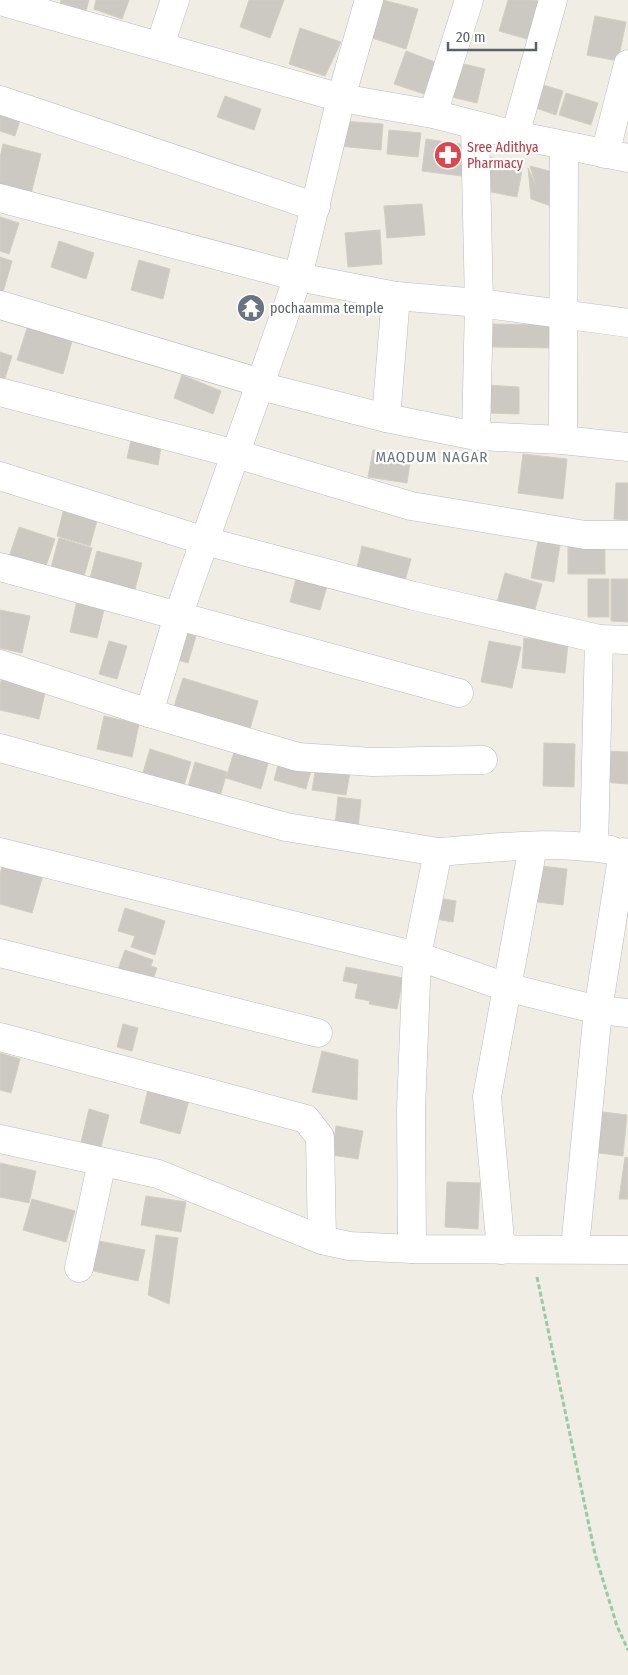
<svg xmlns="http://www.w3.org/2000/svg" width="628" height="1675" font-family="'Fira Sans Condensed',sans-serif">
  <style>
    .building { fill: #ccc9c3; stroke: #d4cec2 }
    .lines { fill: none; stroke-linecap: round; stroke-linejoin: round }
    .minor-casing { stroke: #b9bcc1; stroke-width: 29 }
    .path { stroke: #98caa5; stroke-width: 3; stroke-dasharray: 5 2.5; stroke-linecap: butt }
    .minor { stroke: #fff; stroke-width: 28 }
    .labels { text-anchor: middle; stroke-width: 4.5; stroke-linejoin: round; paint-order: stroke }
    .health-label { font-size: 14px; fill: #be3a42; stroke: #fff; text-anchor: start }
    .worship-label { font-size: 14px; fill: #5b616d; stroke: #fff; text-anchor: start }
    .neighbourhood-label { font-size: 15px; letter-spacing: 1px; fill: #6d7378; stroke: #fff }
  </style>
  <rect width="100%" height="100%" fill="#efede4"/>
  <!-- building -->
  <g class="building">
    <polygon points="61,0 89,0 86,11 60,3"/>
    <polygon points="96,0 129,0 122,19 94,9"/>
    <polygon points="249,0 284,0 270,38 240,27"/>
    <polygon points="383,0 418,9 406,49 372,38"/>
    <polygon points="508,0 534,0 545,3 534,41 499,31"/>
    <polygon points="595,16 626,22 618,61 587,55"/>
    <polygon points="300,28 341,42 325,76 289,64"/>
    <polygon points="406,51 435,62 424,94 394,84"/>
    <polygon points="451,61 485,69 477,103 443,95"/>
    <polygon points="540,84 563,91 556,115 533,107"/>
    <polygon points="566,93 598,103 591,125 559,115"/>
    <polygon points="225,96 261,109 254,130 217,117"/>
    <polygon points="0,110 21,117 15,136 0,131"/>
    <polygon points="342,121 383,124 381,150 339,146"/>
    <polygon points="389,130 421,133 418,157 387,154"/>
    <polygon points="426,139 466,145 462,176 422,171"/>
    <polygon points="3,144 41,154 31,194 0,186 0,158"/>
    <polygon points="486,156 523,165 517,197 486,191"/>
    <polygon points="530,166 553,172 554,207 531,199 528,168 536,186"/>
    <polygon points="422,204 425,235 387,238 384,206"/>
    <polygon points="0,217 19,223 9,254 0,251"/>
    <polygon points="380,230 382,264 348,267 345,233"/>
    <polygon points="59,241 94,253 86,279 51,267"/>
    <polygon points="0,257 12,261 3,292 0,291"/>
    <polygon points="139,260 170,269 163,299 131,290"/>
    <polygon points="489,324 556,325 556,348 489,347"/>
    <polygon points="27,328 72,341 63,374 17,360"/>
    <polygon points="0,352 12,356 4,381 0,380"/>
    <polygon points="182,375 221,391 213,414 174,398"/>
    <polygon points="488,385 519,387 519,414 486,413"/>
    <polygon points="132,436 162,442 158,465 127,458"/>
    <polygon points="373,450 411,456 407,483 368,477"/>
    <polygon points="523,454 567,459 563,499 518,493"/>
    <polygon points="616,483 628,483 628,520 614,519"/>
    <polygon points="64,508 98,517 90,546 57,536"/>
    <polygon points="19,527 55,539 45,569 9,557"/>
    <polygon points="59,538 92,548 83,580 50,571"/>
    <polygon points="538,541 560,545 554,582 531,578"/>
    <rect x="568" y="544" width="37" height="30"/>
    <polygon points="362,546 411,559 403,588 355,576"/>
    <polygon points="97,551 142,563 134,593 89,582"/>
    <polygon points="298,571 329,579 320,610 290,602"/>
    <polygon points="505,573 542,584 534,613 497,602"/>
    <rect x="588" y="579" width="21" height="38"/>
    <polygon points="611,579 628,579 628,622 611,621"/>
    <polygon points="77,600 105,606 97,638 70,632"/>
    <polygon points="0,610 30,616 22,653 0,648"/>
    <polygon points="175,630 196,636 188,663 167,657"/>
    <polygon points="524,638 568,643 565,673 522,668"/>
    <polygon points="109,641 127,646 117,679 99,674"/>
    <polygon points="489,641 521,647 512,688 481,682"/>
    <polygon points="3,674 47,684 39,719 0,710 0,685"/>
    <polygon points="183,678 258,701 248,736 172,713"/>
    <polygon points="104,716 139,724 132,757 97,749"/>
    <polygon points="544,743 575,744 574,787 543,786"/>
    <polygon points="150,749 191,762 182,792 141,779"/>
    <polygon points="235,749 269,760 261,789 226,778"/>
    <polygon points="605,751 628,752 628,784 603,782"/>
    <polygon points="281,754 313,763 306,789 274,780"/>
    <polygon points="317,760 351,766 346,795 312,790"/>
    <polygon points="195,762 227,772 219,800 187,790"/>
    <polygon points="338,797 361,800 358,829 335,826"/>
    <polygon points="3,864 43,875 32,913 0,904 0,874"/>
    <polygon points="532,865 567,869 563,905 529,901"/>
    <polygon points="431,897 456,901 453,922 429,918"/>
    <polygon points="125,908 165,921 155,955 131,947 135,936 118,931"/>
    <polygon points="125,950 153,960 151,966 157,968 150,988 116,975"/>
    <polygon points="346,967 403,978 397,1009 369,1004 370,1001 355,998 358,984 343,981"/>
    <polygon points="123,1024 138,1028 132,1051 117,1047"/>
    <polygon points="322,1051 358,1060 357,1100 312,1092"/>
    <polygon points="0,1053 20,1059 11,1093 0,1090"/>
    <polygon points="149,1085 190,1096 180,1134 140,1123"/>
    <polygon points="89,1109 109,1115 100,1151 80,1146"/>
    <polygon points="595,1111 627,1115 623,1156 591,1152"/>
    <polygon points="336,1126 363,1131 358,1159 332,1155"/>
    <polygon points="625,1157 628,1158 628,1199 619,1199"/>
    <polygon points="0,1163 36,1171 29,1203 0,1197"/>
    <polygon points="447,1182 480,1183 478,1229 445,1227"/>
    <polygon points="146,1196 186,1202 181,1232 141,1225"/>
    <polygon points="32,1199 75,1211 66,1242 23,1230"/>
    <polygon points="156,1235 178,1238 169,1304 148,1295"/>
    <polygon points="94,1240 145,1250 138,1281 89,1270"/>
  </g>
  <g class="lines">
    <defs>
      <g id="minor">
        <polyline points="0,1 341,98 433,114 515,135 628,158"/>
        <polyline points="160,45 175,0"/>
        <polyline points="0,100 316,207"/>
        <polyline points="433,114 469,0"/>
        <polyline points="475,126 479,303 476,436"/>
        <polyline points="515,135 553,0"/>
        <polyline points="605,154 628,64"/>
        <polyline points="0,198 298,277 396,296 479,303 628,323"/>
        <polyline points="0,305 261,383"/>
        <polyline points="260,386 386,418 476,436 563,440 628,447"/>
        <polyline points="0,392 236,454 411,506 585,535 628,535"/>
        <polyline points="386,418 396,296"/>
        <polyline points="563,440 564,146"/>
        <polyline points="0,476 205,541 414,596 599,639 594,847"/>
        <polyline points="0,567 459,693"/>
        <polyline points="599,639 628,640"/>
        <polyline points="0,664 149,713 298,757 372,762 483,760"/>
        <polyline points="149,713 178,616 298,277 341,98 369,0"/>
        <polyline points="0,748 286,827 438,852 417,956 411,1109 412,1249"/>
        <polyline points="0,852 417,956 506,987 598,1010 628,1013"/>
        <path d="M438 852C495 848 555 840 611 850"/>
        <polyline points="0,953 318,1033"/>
        <polyline points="0,1037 306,1119 320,1137 322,1240"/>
        <polyline points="0,1139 158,1174 322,1240 349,1246 412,1249 628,1250"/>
        <polyline points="575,1248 598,1010 623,852"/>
        <polyline points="501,1250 487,1097 533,846"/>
        <polyline points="79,1268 102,1162"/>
      </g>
    </defs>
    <!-- minor casing -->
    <use href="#minor" class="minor-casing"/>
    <!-- path -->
    <polyline class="path" points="537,1277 595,1554 617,1626 628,1650"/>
    <!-- minor -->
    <use href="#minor" class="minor"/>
  </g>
  <!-- icons -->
  <defs>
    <symbol id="pharmacy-disc" viewBox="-11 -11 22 22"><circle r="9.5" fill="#e0444e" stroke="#fff"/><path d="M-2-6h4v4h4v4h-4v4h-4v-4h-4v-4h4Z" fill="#fff"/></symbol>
    <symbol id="temple-disc" viewBox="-11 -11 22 22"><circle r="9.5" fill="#6b7280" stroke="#fff"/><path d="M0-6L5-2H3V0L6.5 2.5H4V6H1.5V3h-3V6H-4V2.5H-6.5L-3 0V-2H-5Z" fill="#fff"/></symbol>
  </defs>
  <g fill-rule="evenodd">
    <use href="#pharmacy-disc" x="432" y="139" width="32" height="32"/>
    <use href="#temple-disc" x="235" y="292" width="32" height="32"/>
  </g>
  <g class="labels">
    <!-- health labels -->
    <g class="health-label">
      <text x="467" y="152">Sree Adithya<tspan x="467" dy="16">Pharmacy</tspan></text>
    </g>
    <!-- worship labels -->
    <g class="worship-label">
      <text x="270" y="313">pochaamma temple</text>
    </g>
    <!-- neighbourhood labels -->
    <g class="neighbourhood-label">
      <text x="432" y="462">MAQDUM NAGAR</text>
    </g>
  </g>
  <!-- scale -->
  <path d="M448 42v8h88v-8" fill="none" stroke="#5c6166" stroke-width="2.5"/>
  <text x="456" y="42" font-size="15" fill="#5c6166" stroke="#ffffff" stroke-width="4" paint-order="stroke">20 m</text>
</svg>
